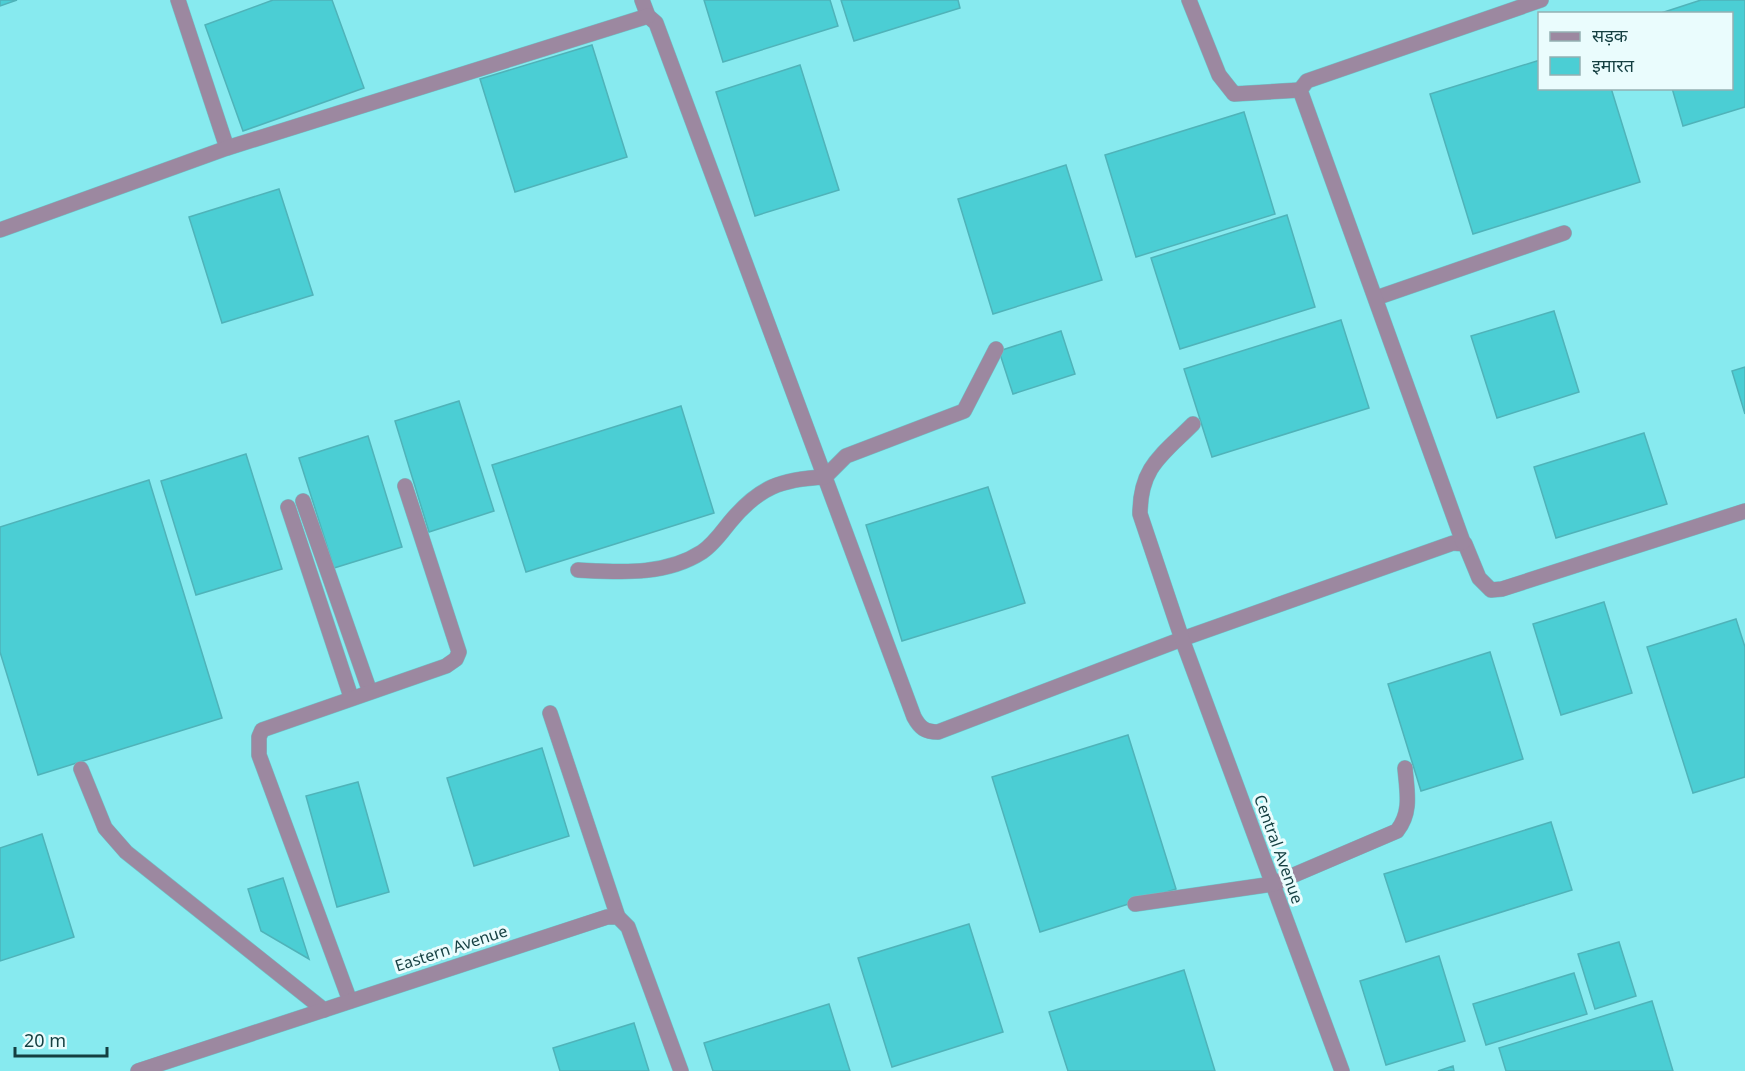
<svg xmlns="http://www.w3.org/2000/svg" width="1745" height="1071" font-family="'Noto Sans','Noto Sans Devanagari',sans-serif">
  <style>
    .building { fill: #4bced4; stroke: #4fb3b9; stroke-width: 1.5 }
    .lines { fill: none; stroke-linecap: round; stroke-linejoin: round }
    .minor-casing { stroke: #6ec4c9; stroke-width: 16 }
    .minor { stroke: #9c88a0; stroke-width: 15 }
    .labels { text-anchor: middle; stroke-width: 6; stroke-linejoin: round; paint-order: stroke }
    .street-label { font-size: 16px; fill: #143f41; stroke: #eafcfd }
  </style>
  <rect width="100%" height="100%" fill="#87eaef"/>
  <!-- building -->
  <g class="building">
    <polygon points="0,0 17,0 0,6"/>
    <polygon points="273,0 332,0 364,88 243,131 205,25"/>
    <polygon points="704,0 830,0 838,26 723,62"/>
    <polygon points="841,0 958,0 960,8 854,41"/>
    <polygon points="1701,0 1745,0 1745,107 1683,126 1672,88 1732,88 1732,14 1658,14"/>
    <polygon points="592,45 627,157 515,192 480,79"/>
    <polygon points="1540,60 1540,88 1611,88 1640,182 1473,234 1430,94"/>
    <polygon points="800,65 839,190 755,216 716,92"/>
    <polygon points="1244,112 1275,214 1136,257 1105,155"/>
    <polygon points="1066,165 1102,280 993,314 958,199"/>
    <polygon points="279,189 313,295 222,323 189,217"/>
    <polygon points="1287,215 1315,307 1180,349 1151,258"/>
    <polygon points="1554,311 1579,392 1497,418 1471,336"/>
    <polygon points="1341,320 1369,408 1212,457 1184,369"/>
    <polygon points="1061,331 1075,374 1013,394 999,351"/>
    <polygon points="1745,367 1745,414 1732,371"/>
    <polygon points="459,401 494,511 429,532 395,421"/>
    <polygon points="681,406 714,513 526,572 492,465"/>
    <polygon points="1644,433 1667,504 1556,538 1534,467"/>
    <polygon points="368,436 402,547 334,568 299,458"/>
    <polygon points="246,454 282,569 196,595 161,481"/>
    <polygon points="149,480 222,718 38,775 0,652 0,527"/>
    <polygon points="988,487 1025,603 902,641 866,525"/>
    <polygon points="1604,602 1632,693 1561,715 1533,624"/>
    <polygon points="1736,619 1745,647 1745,777 1693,793 1647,647"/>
    <polygon points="1490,652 1523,759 1421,791 1388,684"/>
    <polygon points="1128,735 1176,889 1040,932 992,777"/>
    <polygon points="542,748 569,836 474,866 447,778"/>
    <polygon points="358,782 389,892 337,907 306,796"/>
    <polygon points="1551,822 1572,890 1406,942 1384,874"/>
    <polygon points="42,834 74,937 0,961 0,848"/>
    <polygon points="283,878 309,959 261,931 248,889"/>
    <polygon points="969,924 1003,1032 892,1067 858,958"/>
    <polygon points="1619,942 1636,996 1595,1009 1578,954"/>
    <polygon points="1439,956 1465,1041 1386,1065 1360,981"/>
    <polygon points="1184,970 1215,1071 1068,1071 1049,1012"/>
    <polygon points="1574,973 1587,1014 1486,1045 1473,1004"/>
    <polygon points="1652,1001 1673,1071 1506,1071 1499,1048"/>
    <polygon points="829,1004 850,1071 713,1071 704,1043"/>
    <polygon points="634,1023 649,1071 560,1071 553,1048"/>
    <polygon points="1453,1066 1454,1071 1438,1071"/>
  </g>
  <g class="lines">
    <defs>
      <g id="minor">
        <polyline points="178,0 227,148"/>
        <path d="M642 0 648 16 656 23 914 717C920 728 925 732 938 732L1182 639 1453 543 1465 544 1479 578 1491 590 1502 589 1745 511"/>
        <polyline points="1189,0 1219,75 1234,94 1300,90"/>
        <polyline points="0,230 227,148 648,16"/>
        <polyline points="1376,298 1564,233"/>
        <path d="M1193 424C1162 455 1140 467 1140 514L1182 639 1342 1071"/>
        <polyline points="303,501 370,692"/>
        <polyline points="288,507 351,697"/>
        <polyline points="1463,542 1300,90 1307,81 1541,0"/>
        <path d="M578 570C620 572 665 576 702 552 713 545 722 532 730 522 759 487 781 479 825 477L846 456 964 411 996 349"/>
        <polyline points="550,713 618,917"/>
        <polyline points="81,769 105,828 126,852 324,1010"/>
        <path d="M1135 904 1273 884 1397 831C1412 812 1407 792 1405 768"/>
        <polyline points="350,1001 259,755 259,737 262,730 446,666 456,659 459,652 405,486"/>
        <polyline points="138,1071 607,917 618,917 628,927 681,1071"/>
      </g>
    </defs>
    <!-- minor casing -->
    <use href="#minor" class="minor-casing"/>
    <!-- minor -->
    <use href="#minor" class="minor"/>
  </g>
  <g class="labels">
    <!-- street labels -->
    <g class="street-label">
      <text transform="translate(1279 849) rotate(70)" y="6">Central Avenue</text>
      <text transform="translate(451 948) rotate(-18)" y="6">Eastern Avenue</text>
    </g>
  </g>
  <!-- legend -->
  <rect x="1538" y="12" width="195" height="78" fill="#eafcfd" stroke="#94b0b2" stroke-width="1.5"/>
  <rect x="1550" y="32" width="30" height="9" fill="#9c88a0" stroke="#94b0b2" stroke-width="1.5"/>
  <text x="1592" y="42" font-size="18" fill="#143f41">सड़क</text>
  <rect x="1550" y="57" width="30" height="18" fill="#4bced4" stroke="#94b0b2" stroke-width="1.5"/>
  <text x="1592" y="72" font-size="18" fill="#143f41">इमारत</text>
  <!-- scale -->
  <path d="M15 1047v9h92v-9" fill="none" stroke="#143f41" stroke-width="3"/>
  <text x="24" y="1047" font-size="18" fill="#143f41" stroke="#eafcfd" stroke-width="4.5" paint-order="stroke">20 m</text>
</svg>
